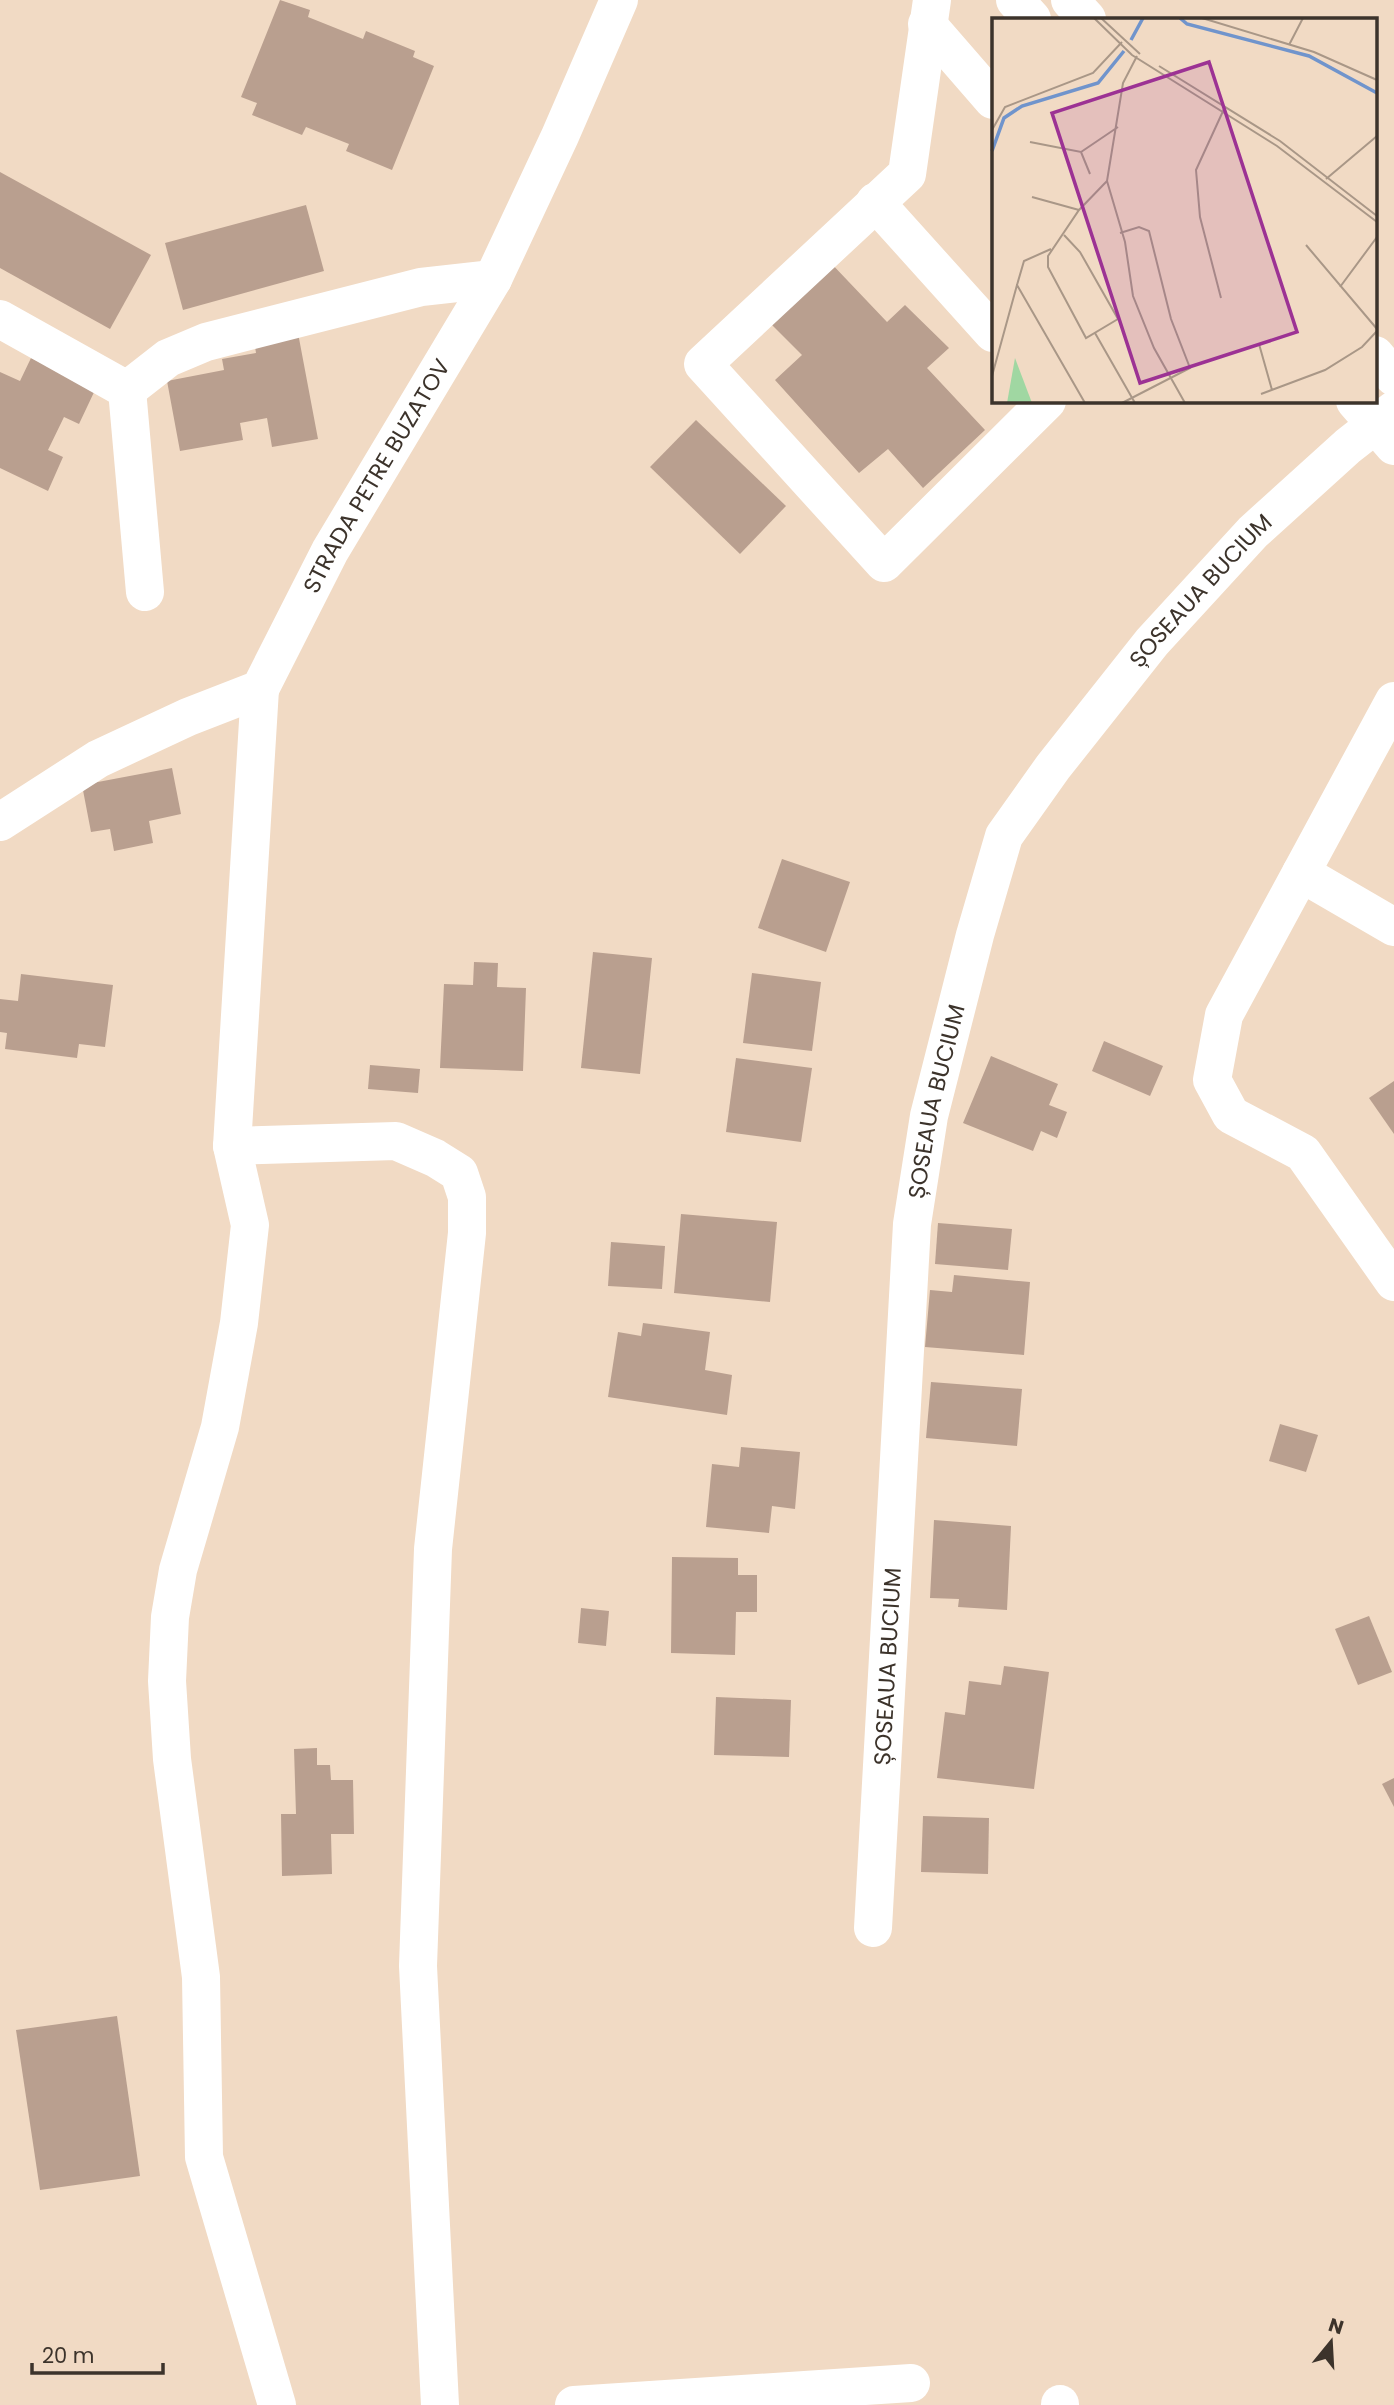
<svg xmlns="http://www.w3.org/2000/svg" width="1394" height="2405" font-family="Poppins,sans-serif">
  <style>
    .building { fill: #b99f8f }
    .lines { fill: none; stroke-linecap: round; stroke-linejoin: round }
    .minor { stroke: #fff; stroke-width: 38 }
    .major { stroke: #fff; stroke-width: 38 }
    .labels { text-anchor: middle; stroke-width: 5; stroke-linejoin: round; paint-order: stroke }
    .street-label { font-size: 23px; fill: #3c332b; stroke: #f1dac4 }
    .inset-river { fill: none; stroke: #7094cc; stroke-width: 3.5 }
    .inset-road { fill: none; stroke: #a99787; stroke-width: 2 }
    .view { fill: #9c3294; fill-opacity: 0.15; stroke: #9c3294; stroke-width: 3.5 }
    .inset-edge { fill: none; stroke: #3c332b; stroke-width: 3.5 }
  </style>
  <rect width="100%" height="100%" fill="#f1dac4"/>
  <!-- building -->
  <g class="building">
    <polygon points="280,0 310,10 308,17 363,39 366,31 415,51 413,57 434,66 392,170 346,151 349,144 306,127 302,135 252,115 257,103 241,97"/>
    <polygon points="0,172 151,255 110,329 0,268"/>
    <polygon points="306,205 324,271 183,310 165,243"/>
    <polygon points="828,260 887,322 905,305 949,348 927,368 985,430 923,488 888,449 859,473 775,380 802,355 765,318"/>
    <polygon points="298,333 318,439 272,447 267,418 240,423 243,440 180,451 167,381 224,370 222,359 256,353 254,340"/>
    <polygon points="31,358 96,388 79,424 64,417 48,450 63,457 48,491 0,468 0,372 20,381"/>
    <polygon points="696,420 786,506 740,554 650,467"/>
    <polygon points="172,768 181,814 149,821 153,843 114,851 110,829 91,832 82,785"/>
    <polygon points="782,859 850,882 826,952 758,928"/>
    <polygon points="593,952 652,958 640,1074 581,1068"/>
    <polygon points="474,962 498,963 497,987 526,988 523,1071 440,1068 444,984 473,985"/>
    <polygon points="752,973 821,982 812,1051 743,1043"/>
    <polygon points="21,974 113,985 105,1047 79,1044 77,1058 5,1049 7,1033 0,1032 0,999 18,1001"/>
    <polygon points="1104,1041 1163,1066 1150,1096 1092,1071"/>
    <polygon points="991,1056 1058,1084 1049,1105 1067,1112 1057,1138 1041,1131 1033,1151 963,1123"/>
    <polygon points="736,1058 812,1068 801,1142 726,1132"/>
    <polygon points="370,1065 420,1069 418,1093 368,1089"/>
    <polygon points="1394,1081 1394,1134 1369,1098"/>
    <polygon points="681,1214 777,1222 770,1302 674,1293"/>
    <polygon points="938,1223 1012,1229 1008,1270 935,1264"/>
    <polygon points="611,1242 665,1246 662,1289 608,1286"/>
    <polygon points="954,1275 1030,1282 1024,1355 925,1347 930,1290 952,1292"/>
    <polygon points="643,1323 710,1332 705,1370 732,1375 727,1415 608,1397 618,1332 641,1336"/>
    <polygon points="931,1382 1022,1389 1017,1446 926,1438"/>
    <polygon points="1280,1424 1318,1435 1306,1472 1269,1461"/>
    <polygon points="741,1447 800,1452 795,1509 772,1506 769,1533 706,1527 712,1464 739,1467"/>
    <polygon points="934,1520 1011,1526 1007,1610 958,1607 959,1599 930,1598"/>
    <polygon points="672,1557 738,1558 738,1575 757,1575 757,1612 736,1612 735,1655 671,1653"/>
    <polygon points="581,1608 609,1611 606,1646 578,1643"/>
    <polygon points="1369,1616 1392,1672 1358,1685 1335,1629"/>
    <polygon points="1004,1666 1049,1672 1034,1789 937,1778 945,1712 965,1715 969,1681 1001,1685"/>
    <polygon points="716,1697 791,1700 789,1757 714,1755"/>
    <polygon points="317,1748 317,1765 330,1765 331,1780 353,1780 354,1834 331,1834 332,1874 282,1876 281,1814 296,1814 294,1749"/>
    <polygon points="1394,1778 1394,1807 1382,1784"/>
    <polygon points="923,1816 989,1818 988,1874 921,1872"/>
    <polygon points="117,2016 140,2176 40,2190 16,2030"/>
  </g>
  <g class="lines">
    <!-- minor -->
    <g class="minor">
      <polyline points="932,0 907,174 703,364 884,563 1047,401"/>
      <polyline points="927,24 993,100"/>
      <polyline points="875,202 993,333"/>
      <polyline points="0,319 127,390 168,358 206,342 421,287 493,279"/>
      <polyline points="127,390 145,592"/>
      <polyline points="260,689 232,1146 250,1225 239,1323 220,1427 178,1570 170,1617 167,1681 172,1759 201,1977 204,2157 277,2405"/>
      <polyline points="1394,701 1224,1015 1212,1080 1231,1115 1303,1153 1394,1282"/>
      <path id="s1" d="M0 822 98 759 188 717 260 689 330 551 493 279 560 136 619 0"/>
      <polyline points="1301,873 1394,927"/>
      <polyline points="232,1146 396,1141 435,1158 459,1173 467,1197 467,1233 433,1549 418,1966 440,2405"/>
      <path id="s2" d="M873 1928 912 1224 929 1116 975 935 1004 836 1053 767 1152 642 1253 532 1348 446 1394 410"/>
      <polyline points="574,2405 911,2383"/>
      <polyline points="1060,2405 1060,2404"/>
    </g>
    <!-- major -->
    <g class="major">
      <polyline points="1015,0 1032,19"/>
      <polyline points="1070,0 1087,19"/>
      <polyline points="1375,355 1394,377"/>
      <polyline points="1355,401 1394,446"/>
    </g>
  </g>
  <g class="labels">
    <!-- street labels -->
    <g class="street-label">
      <text dy="8" stroke="none"><textPath href="#s1" startOffset="536">STRADA PETRE BUZATOV</textPath></text>
      <text dy="8" stroke="none"><textPath href="#s2" startOffset="1419">ȘOSEAUA BUCIUM</textPath></text>
      <text dy="8" stroke="none"><textPath href="#s2" startOffset="830">ȘOSEAUA BUCIUM</textPath></text>
      <text dy="8" stroke="none"><textPath href="#s2" startOffset="262">ȘOSEAUA BUCIUM</textPath></text>
    </g>
  </g>
  <!-- overview -->
  <g transform="translate(992 18)">
    <rect width="385" height="385" fill="#f1dac4"/>
    <path d="M23 340 40 385H15Z" fill="#a0d7a2"/>
    <path class="inset-river" d="M188 0 195 6 317 38 385 75M139 22 151 0M0 133 12 100 30 88 106 65 132 33"/>
    <path class="inset-road" d="M102 0 140 37 285 128 385 204M109 0 148 36M210 0 322 34 385 62M297 27 311 0M167 48 288 123 385 198M0 112 13 89 101 55 130 24M38 124 89 134 126 109M89 134 98 156M334 161 385 118M115 163 133 224 141 278 162 330 193 385M40 179 87 192M128 215 147 209 157 213 179 301 198 350 130 385M72 217 88 234 126 301 94 320 56 249V238L87 192 115 163 131 65 145 38M314 227 385 311M59 231 32 243 25 267 93 385M348 269 385 219M229 280 208 199 204 152 232 91M103 315 143 385M267 326 280 372M0 358 25 267M269 376 333 352 370 329 385 313"/>
    <path class="view" d="M217 44 305 314 148 365 60 95Z"/>
    <rect width="385" height="385" class="inset-edge"/>
  </g>
  <!-- north arrow -->
  <g transform="translate(1331 2342) rotate(18)" stroke="#f1dac4" stroke-width="5" paint-order="stroke">
  <path d="M0-5L12 26L0 18L-12 26Z" fill="#3c332b"/>
  <text y="-10" font-size="19" font-weight="bold" text-anchor="middle" fill="#3c332b">N</text>
  </g>
  <!-- scale -->
  <path d="M32 2363v10h131v-10" fill="none" stroke="#3c332b" stroke-width="3.5"/>
  <text x="42" y="2363" font-size="21" fill="#3c332b" stroke="#f1dac4" stroke-width="5" paint-order="stroke">20 m</text>
</svg>
